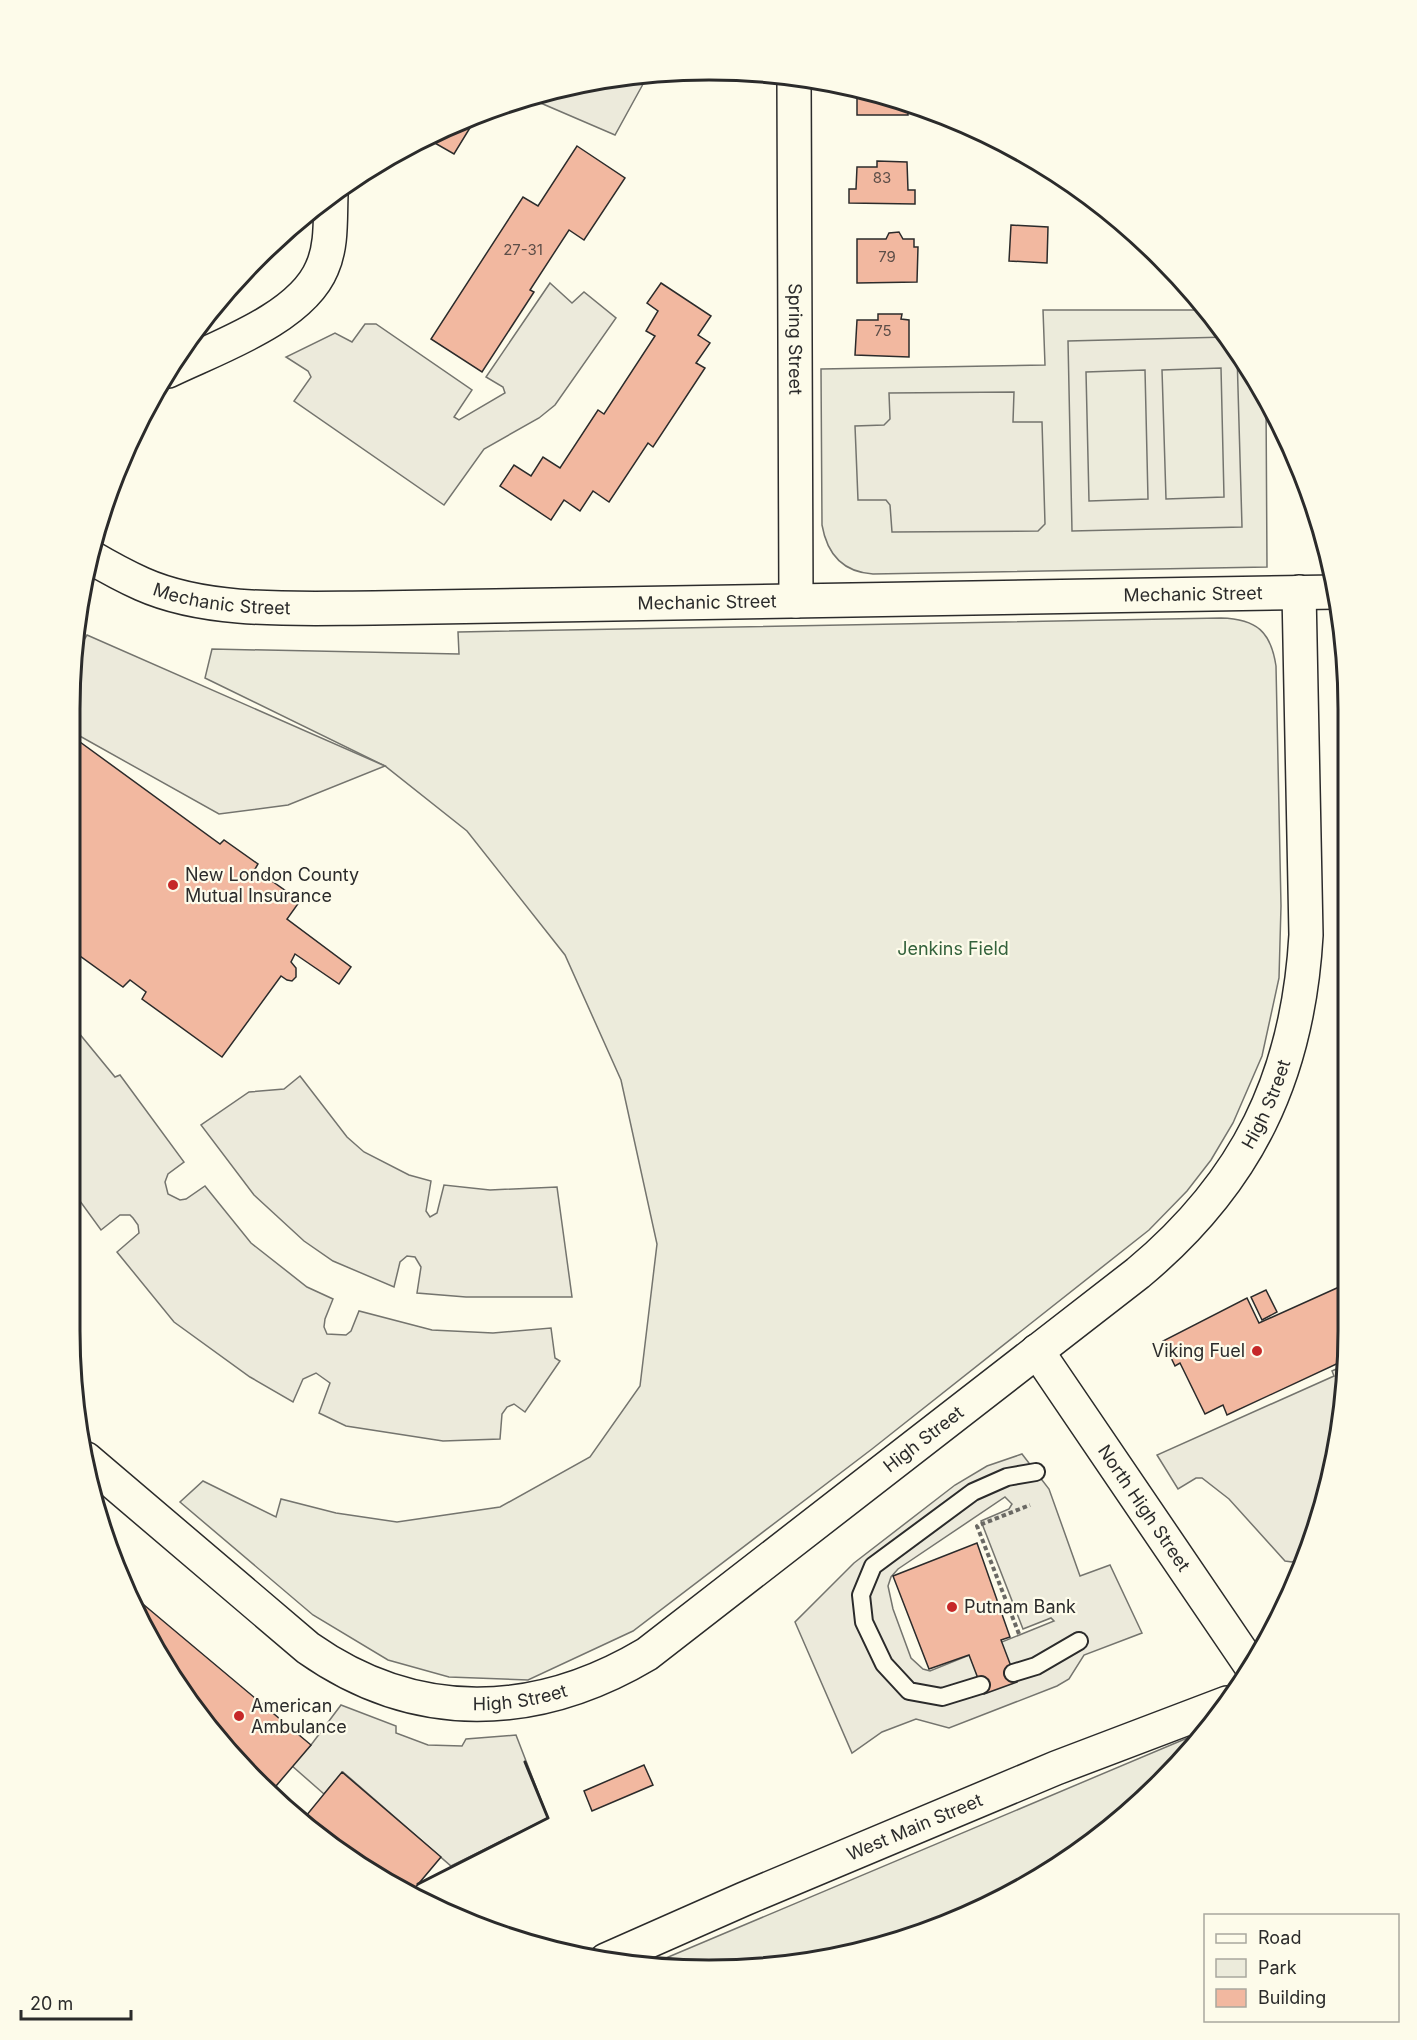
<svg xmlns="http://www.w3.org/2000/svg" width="1417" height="2040" font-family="Inter,sans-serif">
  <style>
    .green { fill: #ecebdb; stroke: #74746e; stroke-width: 1.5 }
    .parking { fill: #eceadb; stroke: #74746e; stroke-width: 1.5; fill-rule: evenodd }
    .building { fill: #f2b8a0; stroke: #2b2b2b; stroke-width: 1.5 }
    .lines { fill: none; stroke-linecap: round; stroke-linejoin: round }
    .lane-casing { stroke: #2b2b2b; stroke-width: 20 }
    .street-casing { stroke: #2b2b2b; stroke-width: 36 }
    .primary-casing { stroke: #2b2b2b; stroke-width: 36 }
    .path { stroke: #6a6964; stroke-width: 4; stroke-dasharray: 4.5 3; stroke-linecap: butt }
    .lane { stroke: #fdfbea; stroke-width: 16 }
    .street { stroke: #fdfbea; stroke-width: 33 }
    .primary { stroke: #fdfbea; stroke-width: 33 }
    .wall { stroke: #2b2b2b; stroke-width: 3 }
    .poi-dot { fill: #c62828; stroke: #fdfbea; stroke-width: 2 }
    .labels { text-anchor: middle; stroke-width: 4.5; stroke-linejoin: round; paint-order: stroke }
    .number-label { font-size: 15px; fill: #5d4e48 }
    .street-label { font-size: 18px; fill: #2b2b2b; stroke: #fdfbea }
    .poi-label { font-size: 18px; fill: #2b2b2b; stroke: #fdfbea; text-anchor: start }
    .park-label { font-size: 18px; fill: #34623c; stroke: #fdfbea }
    .rim { fill: none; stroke: #2b2b2b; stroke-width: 3 }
  </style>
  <rect width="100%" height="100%" fill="#fdfbea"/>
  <!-- green -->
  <g class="green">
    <path d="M1043 310H1208L1216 319 1266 400 1267 567 873 574C842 572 827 554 822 525L821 369 1045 365Z"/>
    <path d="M1221 618C1257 619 1271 632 1276 666L1281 906 1279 978 1262 1056 1233 1123 1211 1160 1187 1191 1149 1230 872 1449 633 1631 528 1680 449 1677 388 1660 313 1615 180 1502 203 1481 276 1517 281 1499 336 1513 397 1522 500 1507 590 1457 640 1386 657 1244 621 1080 565 955 467 831 385 766 205 678 212 649 459 654 458 632Z"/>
    <polygon points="1204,1731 1160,1784 1098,1839 992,1905 833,1959 750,1970 647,1966"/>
  </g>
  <!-- parking -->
  <g class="parking">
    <polygon points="648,75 615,135 529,98 584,81"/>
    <polygon points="550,283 572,303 584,292 616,318 555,405 539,418 484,449 444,505 294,401 311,377 308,371 286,357 335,333 352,342 365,324 376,324 472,390 454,417 459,420 505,393 503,387 486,377"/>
    <path d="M1227 337 1237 354 1242 527 1072 531 1068 341ZM1221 368 1224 497 1166 499 1162 370ZM1145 370 1148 499 1089 501 1086 372Z"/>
    <polygon points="1014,392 1013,422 1042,422 1045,524 1038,531 892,532 890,505 886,500 858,500 855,426 884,425 890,419 889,393"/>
    <polygon points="87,635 385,766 288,805 219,814 69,730 74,656"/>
    <polygon points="69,1021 115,1077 120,1075 184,1162 168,1174 165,1182 168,1194 180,1200 186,1199 205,1186 251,1243 307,1287 333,1299 325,1319 324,1327 327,1334 346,1335 351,1331 359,1311 432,1330 493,1333 551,1328 555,1358 560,1361 525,1412 514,1404 507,1407 502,1414 500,1439 443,1441 346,1426 319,1413 330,1383 316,1373 303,1379 293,1402 250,1377 174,1322 117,1252 139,1233 138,1225 133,1218 130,1215 120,1215 101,1230 69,1186"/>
    <polygon points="300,1076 347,1137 364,1152 409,1175 431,1181 426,1211 430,1217 437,1213 444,1185 490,1190 557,1187 572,1297 466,1297 417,1293 421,1267 415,1257 407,1256 400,1262 394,1287 333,1261 304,1241 254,1195 201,1125 249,1092 284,1089"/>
    <polygon points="1345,1365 1336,1457 1305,1557 1292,1562 1285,1561 1229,1499 1202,1478 1196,1478 1178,1489 1157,1455 1334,1376 1332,1371"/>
    <path d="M1022 1454 1049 1489 1080 1576 1110 1565 1142 1633 1084 1655 1069 1679 1057 1686 949 1728 916 1719 882 1732 852 1753 795 1622 854 1563 955 1485 987 1466ZM1005 1497 1012 1504 1009 1509 981 1521 1023 1629 1051 1618 1054 1621 930 1671 923 1669 911 1658 893 1609 888 1586 891 1577 898 1569Z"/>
    <polygon points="341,1705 396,1726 396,1733 428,1745 462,1746 466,1739 516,1735 548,1818 451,1866 343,1772 324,1794 291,1765 311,1745"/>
  </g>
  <!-- building -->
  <g class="building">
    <polygon points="857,88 908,104 908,115 857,115"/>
    <polygon points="479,113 454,154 426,138 464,118"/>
    <polygon points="577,146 625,178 584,240 569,230 530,290 534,292 482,372 431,339 523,197 538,206"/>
    <polygon points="877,161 907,162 908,190 915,190 915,204 849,203 849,189 856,189 857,167 877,167"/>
    <polygon points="1011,225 1048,227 1047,263 1009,261"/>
    <polygon points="899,232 903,239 914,239 914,247 918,247 917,282 857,283 857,239 886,239 889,233"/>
    <polygon points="661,283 711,316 698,335 710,343 696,363 705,368 653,447 648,443 609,502 593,491 580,511 564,500 551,520 500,486 514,465 531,476 543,457 560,468 598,410 604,414 655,336 646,331 658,311 647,303"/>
    <polygon points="878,314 902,314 901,319 909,320 909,357 855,355 857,320 878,320"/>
    <polygon points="69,734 220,844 224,840 258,864 255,869 300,901 287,919 351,967 339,984 295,954 291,962 296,968 296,977 292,981 287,980 281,976 222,1057 142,999 146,992 130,980 123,987 69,948"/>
    <polygon points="1348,1283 1345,1360 1227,1415 1223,1405 1205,1414 1180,1363 1175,1366 1163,1341 1247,1298 1259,1323"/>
    <polygon points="1266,1290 1277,1312 1262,1320 1251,1297"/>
    <polygon points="977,1543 1010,1637 1001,1640 1017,1682 984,1694 969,1655 929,1669 893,1576"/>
    <polygon points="125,1589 311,1745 270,1793 177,1686 135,1614"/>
    <polygon points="644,1765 653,1785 592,1811 584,1791"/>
    <polygon points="342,1772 441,1857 409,1895 388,1885 301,1822"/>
    <polygon points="274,1797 281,1797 292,1803 298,1820"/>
  </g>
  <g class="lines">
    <defs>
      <g id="lane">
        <polyline points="1013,1673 1036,1666 1079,1641"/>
        <polyline points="981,1685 942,1697 909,1691 884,1664 864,1622 861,1595 873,1566 973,1492 1007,1477 1036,1472"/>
      </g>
      <g id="street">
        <path id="s1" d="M794 77 796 601"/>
        <path d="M168 371C215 348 301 319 322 268 332 246 330 219 331 195"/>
        <path id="s2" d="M89 556C106 566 124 576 142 584 209 614 301 608 374 608L1337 592"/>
        <path id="s3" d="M1037 1351 1251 1666"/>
        <path id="s4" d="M86 1459 308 1648C416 1724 536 1720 647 1654L1138 1273C1247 1182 1298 1077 1306 935L1299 592"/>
      </g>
      <g id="primary">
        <path id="s5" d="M606 1960 744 1899 1056 1768 1227 1703"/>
      </g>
    </defs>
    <!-- lane casing -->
    <use href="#lane" class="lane-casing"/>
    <!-- street casing -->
    <use href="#street" class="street-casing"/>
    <!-- primary casing -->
    <use href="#primary" class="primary-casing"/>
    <!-- path -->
    <polyline class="path" points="1019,1634 977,1526 1030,1505"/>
    <!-- lane -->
    <use href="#lane" class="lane"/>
    <!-- street -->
    <use href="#street" class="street"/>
    <!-- primary -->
    <use href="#primary" class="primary"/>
    <!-- wall -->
    <polyline class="wall" points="418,1884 548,1818 525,1762"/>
  </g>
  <!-- markers -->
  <g class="poi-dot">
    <circle cx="173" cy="885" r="6"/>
    <circle cx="1257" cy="1351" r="6"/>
    <circle cx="952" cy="1607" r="6"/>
    <circle cx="239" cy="1716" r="6"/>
  </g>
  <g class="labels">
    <!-- number labels -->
    <g class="number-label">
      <text x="882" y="183">83</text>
      <text x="523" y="255">27-31</text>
      <text x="887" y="262">79</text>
      <text x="883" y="336">75</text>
    </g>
    <!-- street labels -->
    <g class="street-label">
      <text dy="6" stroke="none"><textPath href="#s1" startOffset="262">Spring Street</textPath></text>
      <text dy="6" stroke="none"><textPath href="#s2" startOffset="1114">Mechanic Street</textPath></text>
      <text dy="6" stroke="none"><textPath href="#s2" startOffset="142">Mechanic Street</textPath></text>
      <text dy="6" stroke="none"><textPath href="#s2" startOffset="628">Mechanic Street</textPath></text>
      <text dy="6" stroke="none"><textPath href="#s4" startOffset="1488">High Street</textPath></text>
      <text dy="6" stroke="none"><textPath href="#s4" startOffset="1002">High Street</textPath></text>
      <text dy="6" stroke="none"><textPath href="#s3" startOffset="190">North High Street</textPath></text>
      <text dy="6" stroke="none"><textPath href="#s4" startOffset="516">High Street</textPath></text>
      <text dy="6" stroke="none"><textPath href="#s5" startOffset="336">West Main Street</textPath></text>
    </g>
    <!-- poi labels -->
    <g class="poi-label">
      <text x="185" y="881">New London County<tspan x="185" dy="21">Mutual Insurance</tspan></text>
      <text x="1245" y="1357" text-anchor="end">Viking Fuel</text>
      <text x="964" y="1613">Putnam Bank</text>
      <text x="251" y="1712">American<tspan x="251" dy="21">Ambulance</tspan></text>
    </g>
    <!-- park labels -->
    <g class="park-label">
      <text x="953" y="955">Jenkins Field</text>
    </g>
  </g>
  <!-- crop -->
  <path d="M0 0H1417V2040H0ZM709 80H709A629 629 0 0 1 1338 709V1331A629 629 0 0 1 709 1960H709A629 629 0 0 1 80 1331V709A629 629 0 0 1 709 80Z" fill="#fdfbea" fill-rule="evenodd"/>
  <path class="rim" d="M709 80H709A629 629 0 0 1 1338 709V1331A629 629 0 0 1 709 1960H709A629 629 0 0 1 80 1331V709A629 629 0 0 1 709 80Z"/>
  <!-- legend -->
  <rect x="1204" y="1914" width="195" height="108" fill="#fdfbea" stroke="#a9a89e" stroke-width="1.5"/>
  <rect x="1216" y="1934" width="30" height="9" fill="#fdfbea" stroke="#a9a89e" stroke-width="1.5"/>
  <text x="1258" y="1944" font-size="18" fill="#2b2b2b">Road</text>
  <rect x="1216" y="1959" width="30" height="18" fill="#ecebdb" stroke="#a9a89e" stroke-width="1.5"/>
  <text x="1258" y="1974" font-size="18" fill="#2b2b2b">Park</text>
  <rect x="1216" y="1989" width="30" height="18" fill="#f2b8a0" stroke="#a9a89e" stroke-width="1.5"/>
  <text x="1258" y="2004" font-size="18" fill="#2b2b2b">Building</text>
  <!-- scale -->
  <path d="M21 2010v9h110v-9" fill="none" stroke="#2b2b2b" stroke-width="3"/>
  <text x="30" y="2010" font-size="18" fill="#2b2b2b" stroke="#fdfbea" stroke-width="4.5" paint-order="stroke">20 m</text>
</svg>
